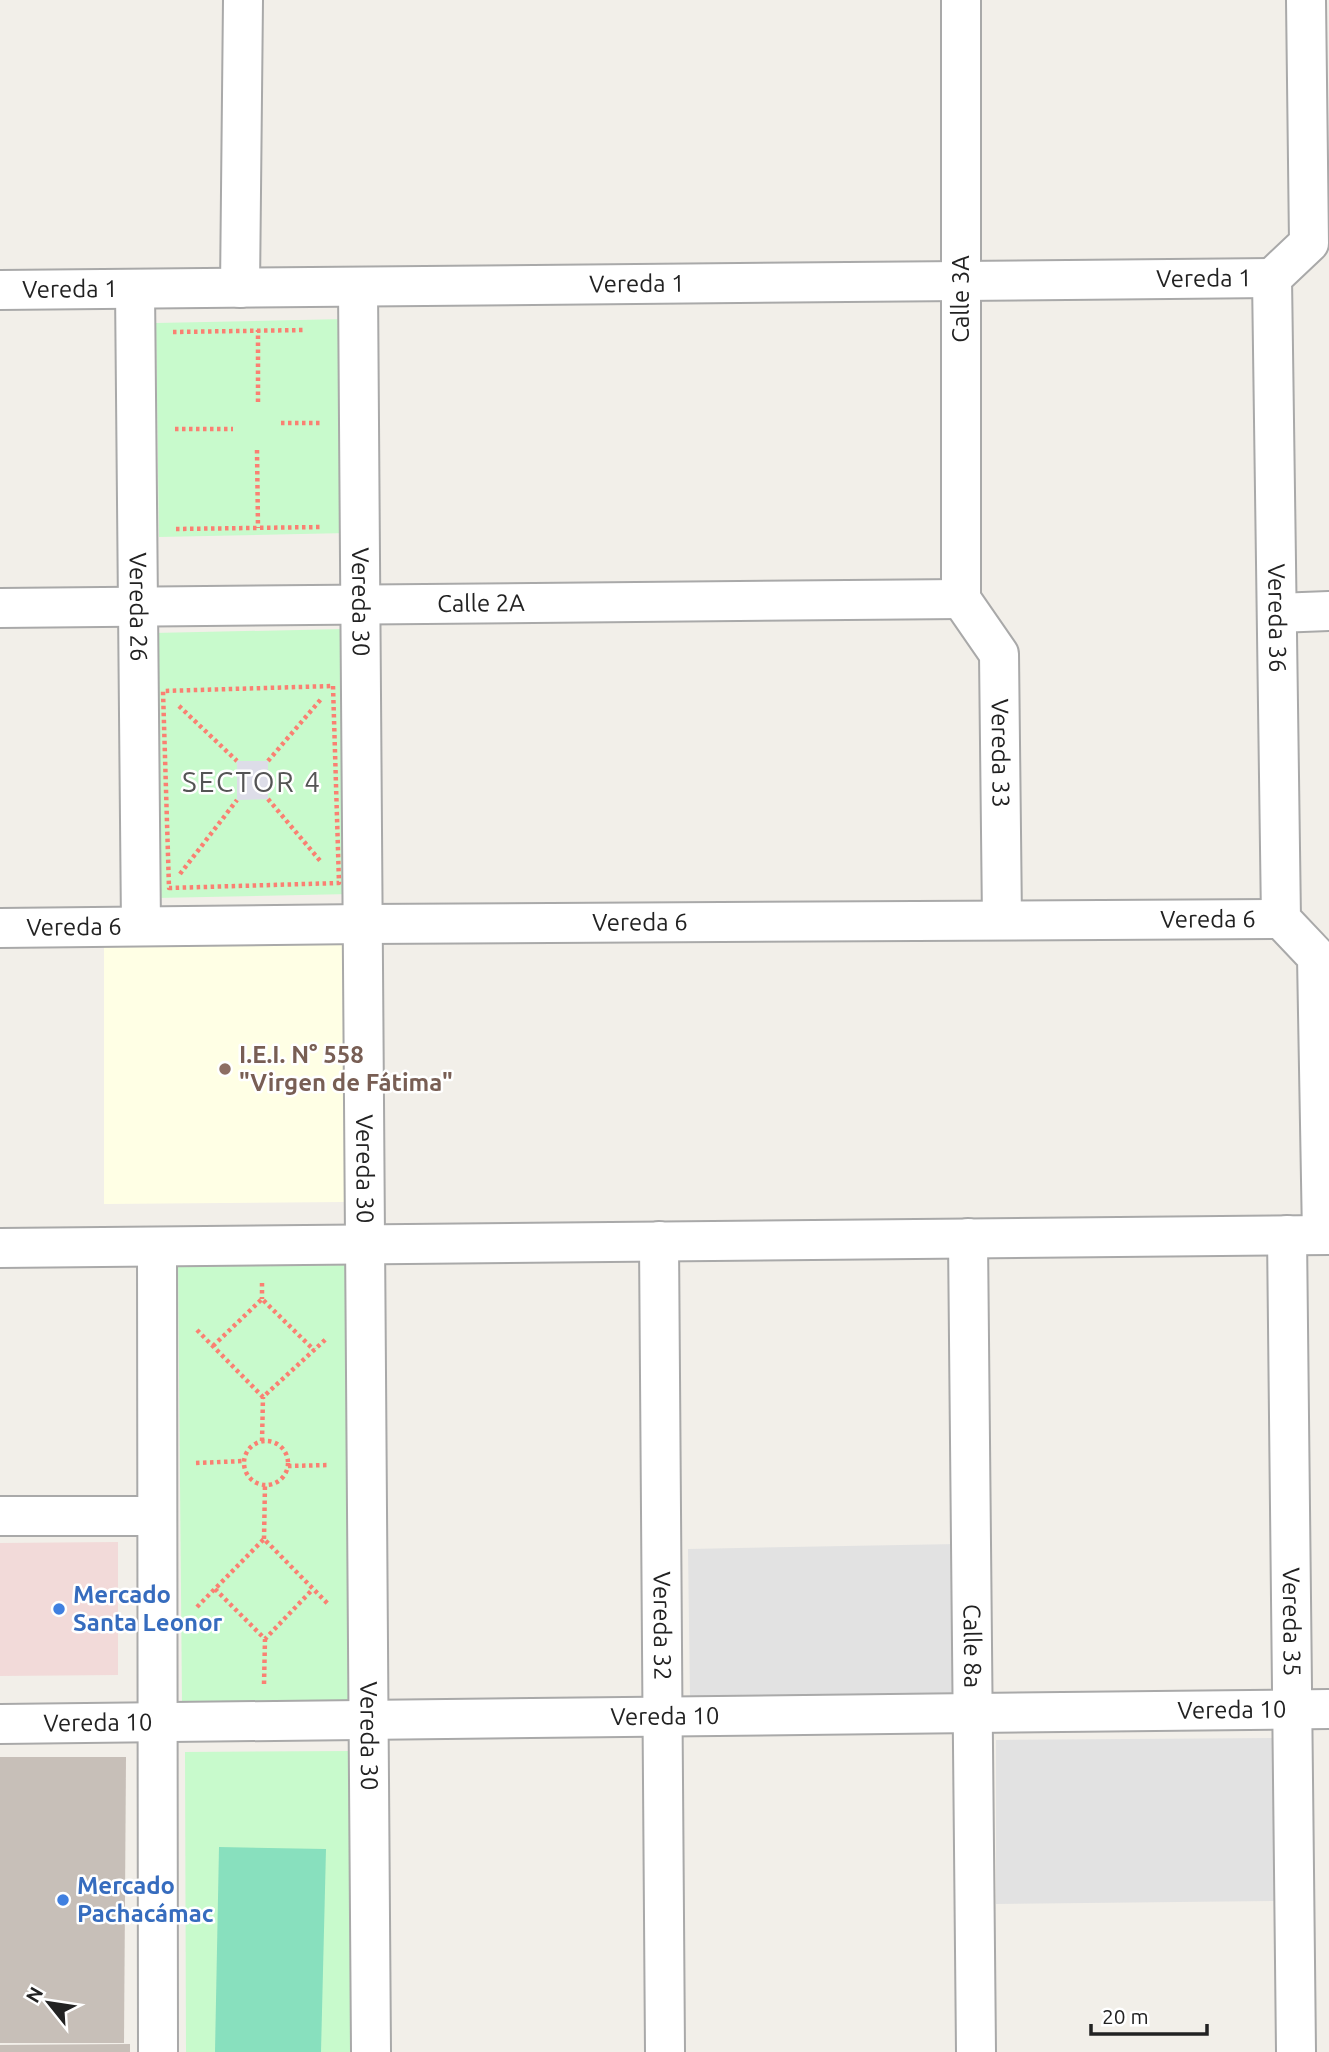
<svg xmlns="http://www.w3.org/2000/svg" width="1329" height="2052" font-family="Ubuntu,sans-serif">
  <style>
    .commercial { fill: #f2dad9 }
    .education { fill: #ffffe5 }
    .park { fill: #c8facc }
    .pitch { fill: #88e0be }
    .parking { fill: #e2e2e2 }
    .plaza { fill: #dddde8 }
    .building { fill: #c7bfb8 }
    .lines { fill: none; stroke-linecap: round; stroke-linejoin: round }
    .street-casing { stroke: #a9a9a9; stroke-width: 42 }
    .path { stroke: #fa8072; stroke-width: 4.5; stroke-dasharray: 3.5 3.5; stroke-linecap: butt }
    .street { stroke: #fff; stroke-width: 38 }
    .education-dot { fill: #8d6e63; stroke: #fff; stroke-width: 2.5 }
    .shop-dot { fill: #3f7fe0; stroke: #fff; stroke-width: 2.5 }
    .labels { text-anchor: middle; stroke-width: 5; stroke-linejoin: round; paint-order: stroke }
    .street-label { font-size: 24px; fill: #222; stroke: #fff }
    .education-label { font-size: 24px; font-weight: bold; fill: #785e54; stroke: #fff; text-anchor: start }
    .shop-label { font-size: 24px; font-weight: bold; fill: #366cbe; stroke: #fff; text-anchor: start }
    .quarter-label { font-size: 28px; letter-spacing: 2px; fill: #555; stroke: #fff }
  </style>
  <rect width="100%" height="100%" fill="#f2efe9"/>
  <!-- commercial -->
  <polygon class="commercial" points="118,1542 118,1675 0,1676 0,1543"/>
  <!-- education -->
  <polygon class="education" points="346,934 346,1202 104,1204 104,936"/>
  <!-- park -->
  <g class="park">
    <polygon points="345,319 348,533 159,537 156,323"/>
    <polygon points="345,629 350,894 156,898 153,633"/>
    <polygon points="346,1260 348,1700 182,1703 178,1262"/>
    <polygon points="353,1751 355,2052 186,2052 185,1752"/>
  </g>
  <!-- pitch -->
  <polygon class="pitch" points="219,1847 326,1849 321,2052 215,2052"/>
  <!-- parking -->
  <g class="parking">
    <polygon points="957,1544 958,1694 690,1699 688,1549"/>
    <polygon points="1273,1738 1274,1901 996,1904 996,1740"/>
  </g>
  <!-- plaza -->
  <polygon class="plaza" points="237,761 268,761 268,799 237,800"/>
  <!-- building -->
  <g class="building">
    <polygon points="0,1757 126,1757 124,2043 0,2043"/>
    <polygon points="130,2044 130,2052 0,2052 0,2045"/>
  </g>
  <g class="lines">
    <defs>
      <g id="street">
        <path id="s1" d="M1306 0 1309 243 1272 278 1281 919 1317 957 1322 1235"/>
        <path id="s2" d="M358 287 371 2052"/>
        <polyline points="240,288 243,0"/>
        <path id="s3" d="M135 289 141 926"/>
        <path id="s4" d="M0 290 1272 278"/>
        <polyline points="961,599 961,0"/>
        <path id="s5" d="M961 599 999 654 1002 920"/>
        <path id="s6" d="M0 608 961 599"/>
        <polyline points="1277,613 1329,611"/>
        <path id="s7" d="M0 928 363 924 1281 919"/>
        <path id="s8" d="M1287 1235 1296 2052"/>
        <path id="s9" d="M968 1238 976 2052"/>
        <path id="s10" d="M659 1241 665 2052"/>
        <polyline points="157,1247 158,2052"/>
        <polyline points="0,1248 1329,1235"/>
        <polyline points="0,1516 157,1516"/>
        <path id="s11" d="M0 1724 1329 1709"/>
      </g>
    </defs>
    <!-- street casing -->
    <use href="#street" class="street-casing"/>
    <!-- path -->
    <g class="path">
      <polyline points="173,332 304,330"/>
      <polyline points="258,402 258,330"/>
      <polyline points="281,423 322,423"/>
      <polyline points="175,429 233,429"/>
      <polyline points="257,450 258,528"/>
      <polyline points="176,529 322,527"/>
      <polygon points="333,686 339,883 169,888 163,691"/>
      <polyline points="179,706 237,761"/>
      <polyline points="268,761 322,698"/>
      <polyline points="268,799 322,863"/>
      <polyline points="180,874 237,800"/>
      <polyline points="262,1283 262,1299"/>
      <polyline points="197,1330 263,1397 326,1339"/>
      <polyline points="213,1346 262,1299 314,1350"/>
      <polyline points="262,1441 263,1397"/>
      <circle cx="266" cy="1463" r="22"/>
      <polyline points="196,1463 244,1461"/>
      <polyline points="288,1466 329,1465"/>
      <polyline points="264,1539 265,1484"/>
      <polyline points="215,1589 265,1639 313,1589"/>
      <polyline points="197,1607 264,1539 329,1605"/>
      <polyline points="264,1684 265,1639"/>
    </g>
    <!-- street -->
    <use href="#street" class="street"/>
  </g>
  <!-- markers -->
  <circle class="education-dot" cx="225" cy="1069" r="7"/>
  <g class="shop-dot">
    <circle cx="59" cy="1609" r="7"/>
    <circle cx="63" cy="1900" r="7"/>
  </g>
  <g class="labels">
    <!-- street labels -->
    <g class="street-label">
      <text dy="8" stroke="none"><textPath href="#s4" startOffset="1204">Vereda 1</textPath></text>
      <text dy="8" stroke="none"><textPath href="#s4" startOffset="637">Vereda 1</textPath></text>
      <text dy="8" stroke="none"><textPath href="#s4" startOffset="70">Vereda 1</textPath></text>
      <text transform="translate(961 299) rotate(-90)" y="8">Calle 3A</text>
      <text dy="8" stroke="none"><textPath href="#s2" startOffset="315">Vereda 30</textPath></text>
      <text dy="8" stroke="none"><textPath href="#s6" startOffset="481">Calle 2A</textPath></text>
      <text dy="8" stroke="none"><textPath href="#s3" startOffset="318">Vereda 26</textPath></text>
      <text dy="8" stroke="none"><textPath href="#s1" startOffset="634">Vereda 36</textPath></text>
      <text dy="8" stroke="none"><textPath href="#s5" startOffset="166">Vereda 33</textPath></text>
      <text dy="8" stroke="none"><textPath href="#s7" startOffset="1208">Vereda 6</textPath></text>
      <text dy="8" stroke="none"><textPath href="#s7" startOffset="640">Vereda 6</textPath></text>
      <text dy="8" stroke="none"><textPath href="#s7" startOffset="74">Vereda 6</textPath></text>
      <text dy="8" stroke="none"><textPath href="#s2" startOffset="882">Vereda 30</textPath></text>
      <text dy="8" stroke="none"><textPath href="#s8" startOffset="387">Vereda 35</textPath></text>
      <text dy="8" stroke="none"><textPath href="#s10" startOffset="385">Vereda 32</textPath></text>
      <text dy="8" stroke="none"><textPath href="#s9" startOffset="408">Calle 8a</textPath></text>
      <text dy="8" stroke="none"><textPath href="#s11" startOffset="1232">Vereda 10</textPath></text>
      <text dy="8" stroke="none"><textPath href="#s11" startOffset="665">Vereda 10</textPath></text>
      <text dy="8" stroke="none"><textPath href="#s11" startOffset="98">Vereda 10</textPath></text>
      <text dy="8" stroke="none"><textPath href="#s2" startOffset="1449">Vereda 30</textPath></text>
    </g>
    <!-- education labels -->
    <g class="education-label">
      <text x="239" y="1063">I.E.I. N° 558<tspan x="239" dy="28">"Virgen de Fátima"</tspan></text>
    </g>
    <!-- shop labels -->
    <g class="shop-label">
      <text x="73" y="1603">Mercado<tspan x="73" dy="28">Santa Leonor</tspan></text>
      <text x="77" y="1894">Mercado<tspan x="77" dy="28">Pachacámac</tspan></text>
    </g>
    <!-- quarter labels -->
    <g class="quarter-label">
      <text x="252" y="792">SECTOR 4</text>
    </g>
  </g>
  <!-- north arrow -->
  <g transform="translate(49 2003) rotate(300)" stroke="#ffffff" stroke-width="5" paint-order="stroke">
  <path d="M0-5L12 26L0 18L-12 26Z" fill="#222222"/>
  <text y="-10" font-size="19" font-weight="bold" text-anchor="middle" fill="#222222">N</text>
  </g>
  <!-- scale -->
  <path d="M1091 2024v10h116v-10" fill="none" stroke="#222222" stroke-width="3.5"/>
  <text x="1102" y="2024" font-size="21" fill="#222222" stroke="#ffffff" stroke-width="5" paint-order="stroke">20 m</text>
</svg>
